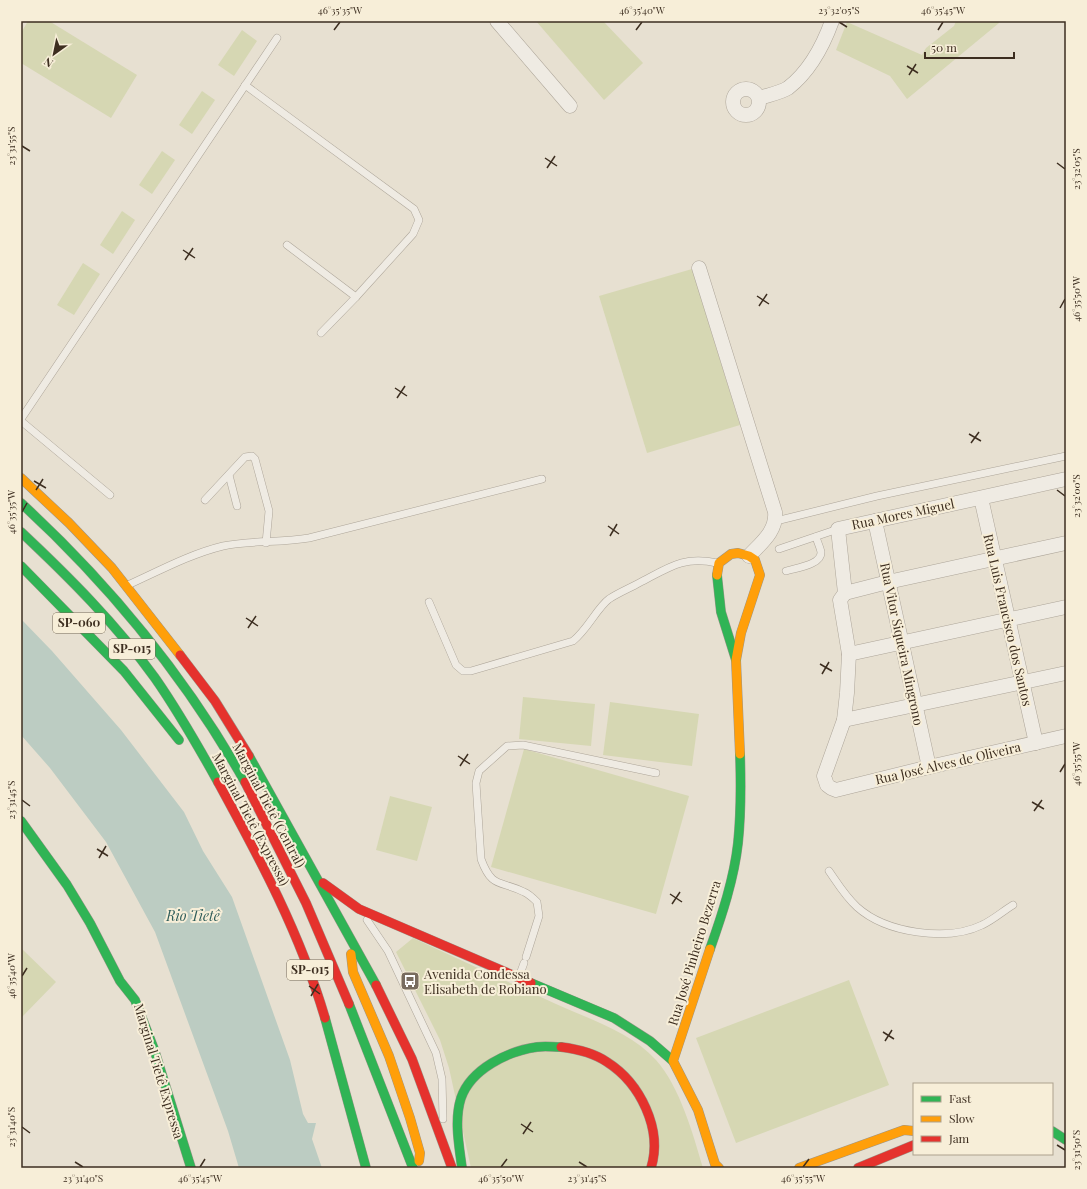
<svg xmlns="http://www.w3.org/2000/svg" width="1087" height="1189" font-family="'Playfair Display',serif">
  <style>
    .green { fill: #d6d7b3 }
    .water { fill: #bcccc2 }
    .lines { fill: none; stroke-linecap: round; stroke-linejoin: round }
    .lane-casing { stroke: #ada599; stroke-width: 8 }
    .street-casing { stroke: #ada599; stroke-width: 15 }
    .fast-casing { stroke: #9c958a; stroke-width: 10 }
    .slow-casing { stroke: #9c958a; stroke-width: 10 }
    .jam-casing { stroke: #9c958a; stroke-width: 10 }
    .lane { stroke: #efebe3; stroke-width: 7 }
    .street { stroke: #efebe3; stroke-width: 14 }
    .fast { stroke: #30b455; stroke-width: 9 }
    .slow { stroke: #ff9f0a; stroke-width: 9 }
    .jam { stroke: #e5322d; stroke-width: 9 }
    .ticks { fill: none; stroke: #3d2e20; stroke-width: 1.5 }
    .labels { text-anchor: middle; stroke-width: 4; stroke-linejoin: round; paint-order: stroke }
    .shield { fill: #f7eed8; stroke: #756857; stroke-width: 1 }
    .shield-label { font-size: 12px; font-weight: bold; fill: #3d2e20 }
    .street-label { font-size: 13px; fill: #3d2e20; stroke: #f7eed8 }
    .poi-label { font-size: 13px; fill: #3d2e20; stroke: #f7eed8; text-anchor: start }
    .water-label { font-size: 14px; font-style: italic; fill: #2f5d5a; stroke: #f7eed8 }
    .neatline { fill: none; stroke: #3d2e20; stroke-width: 1.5 }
    .ticks-label { font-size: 10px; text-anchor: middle; fill: #3d2e20 }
  </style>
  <rect width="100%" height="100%" fill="#e7e0d1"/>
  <!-- green -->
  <g class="green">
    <polygon points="28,21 49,21 137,75 111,118 21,63 21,33"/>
    <polygon points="536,21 603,21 643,63 604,100"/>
    <polygon points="956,21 998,21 999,23 907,99 890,76 836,50 847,22 922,55 926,48 954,26"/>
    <polygon points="242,30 257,41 234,76 218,65"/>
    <polygon points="202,91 215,100 192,134 179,125"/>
    <polygon points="162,151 175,160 152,194 139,185"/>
    <polygon points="122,211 135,220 113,254 100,245"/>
    <polygon points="83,263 100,274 74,315 57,305"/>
    <polygon points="692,269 740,425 647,453 599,296"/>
    <polygon points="523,697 595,704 591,746 519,739"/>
    <polygon points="610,702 699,714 692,766 603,755"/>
    <polygon points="524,749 689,796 656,914 491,867"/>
    <polygon points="390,796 432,807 417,861 376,850"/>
    <path d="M413 938C461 960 508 982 556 1004 589 1019 631 1032 656 1060 680 1087 693 1134 703 1168H471L449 1068 440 1040 396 952Z"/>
    <polygon points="21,948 56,982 21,1018"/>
    <polygon points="849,980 889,1085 736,1143 696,1038"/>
  </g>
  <!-- water -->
  <polygon class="water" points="21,619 52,651 121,730 184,812 203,851 232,897 290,1060 303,1114 308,1123 316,1123 312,1139 322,1168 239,1168 228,1131 155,932 106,842 50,768 21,735"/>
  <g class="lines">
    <defs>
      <g id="lane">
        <polyline points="245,85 414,209 419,220 413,234 356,297 321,333"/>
        <polyline points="287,245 356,297"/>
        <polyline points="21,419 277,38"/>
        <polyline points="21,421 110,495"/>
        <polyline points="229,475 237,506"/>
        <polyline points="205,500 245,457 252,456 255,459 269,511 266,543"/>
        <polyline points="776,521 877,496 1066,456"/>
        <polyline points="779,549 838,529"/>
        <path d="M786 571C795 568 822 565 821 552 820 547 817 541 816 537"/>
        <path d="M128 585C159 571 190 554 223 546 250 540 281 543 309 538L542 479"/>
        <path d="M429 602 456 665 463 671H471L573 641C588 629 597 608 609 599 618 593 630 588 639 583 668 568 684 555 717 563"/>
        <path d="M829 871C838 884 845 896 857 907 886 933 947 942 982 925 993 920 1003 911 1013 905"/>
        <polyline points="367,920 388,951 436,1053 442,1079 443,1119"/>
        <path d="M526 957 539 916 537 902C533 898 529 894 524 892 500 880 492 889 481 859L476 783 479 771 507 746 523 745 656 773"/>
        <polyline points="520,974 524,963"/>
      </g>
      <g id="street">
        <polyline points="497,21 570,106"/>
        <circle cx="746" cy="102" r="13"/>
        <path d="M759 98C768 95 780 93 788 88 810 71 823 46 832 21"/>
        <path d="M699 268 775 512C777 531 761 543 749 556"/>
        <polyline points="1066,479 838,529 845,593 840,600 849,654 847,693 844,720 824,776 827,785 831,788 836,790 929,767 1066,736"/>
        <polyline points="981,498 1036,743"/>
        <polyline points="875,521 929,767"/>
        <polyline points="845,593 888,582 1066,543"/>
        <polyline points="849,654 1066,607"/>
        <polyline points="844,720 1066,673"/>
      </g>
      <g id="fast">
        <path d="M21 503C109 584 186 678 245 782"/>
        <path d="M21 532C69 577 116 624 155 678 178 711 198 746 218 782"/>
        <polyline points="21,566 124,671 179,740"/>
        <polyline points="717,575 721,612 736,660"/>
        <polyline points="249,756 376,985"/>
        <polyline points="21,821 67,885 90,923 120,981 135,1000 154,1049 191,1168"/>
        <path d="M710 949C722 915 734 879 738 843 741 814 741 784 740 754"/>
        <polyline points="531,983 614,1018 650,1041 673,1061"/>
        <polyline points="349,1004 413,1168"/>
        <polyline points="325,1018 366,1168"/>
        <polyline points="1052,1131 1066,1140"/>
        <path d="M462 1168C459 1145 454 1120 461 1098 471 1069 508 1051 537 1047 545 1046 553 1047 561 1047"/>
      </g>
      <g id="slow">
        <polyline points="21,478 69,523 112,568 180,655"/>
        <polyline points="717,575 719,563 731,554 738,553 749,556 755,560 760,575 741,633 736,660 740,754"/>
        <polyline points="710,949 673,1061 698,1110 715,1164 719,1168"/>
        <polyline points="351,954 353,972 389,1056 410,1118 420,1153 419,1161"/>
        <polyline points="799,1168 904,1130 914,1131"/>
      </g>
      <g id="jam">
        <polyline points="180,655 215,701 249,756"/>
        <path d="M218 782C260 859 300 933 325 1018"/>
        <polyline points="245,782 306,903 349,1004"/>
        <polyline points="323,883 359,909 531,983"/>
        <polyline points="376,985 412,1059 452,1168"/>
        <path d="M561 1047C577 1049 594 1053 607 1062 640 1083 663 1129 651 1168"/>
        <polyline points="858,1168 914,1145"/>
      </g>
    </defs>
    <!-- lane casing -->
    <use href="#lane" class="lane-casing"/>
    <!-- street casing -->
    <use href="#street" class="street-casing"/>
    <!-- fast casing -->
    <use href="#fast" class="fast-casing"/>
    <!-- slow casing -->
    <use href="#slow" class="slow-casing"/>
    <!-- jam casing -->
    <use href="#jam" class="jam-casing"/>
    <!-- lane -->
    <use href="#lane" class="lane"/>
    <!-- street -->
    <use href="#street" class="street"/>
    <!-- fast -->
    <use href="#fast" class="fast"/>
    <!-- slow -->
    <use href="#slow" class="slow"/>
    <!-- jam -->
    <use href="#jam" class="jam"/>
  </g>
  <!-- ticks -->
  <path class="ticks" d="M839 22 847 27M334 30 340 22M636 30 642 22M938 30 943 22M907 66 918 73M909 75 916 64M22 146 30 151M545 158 557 166M1057 163 1065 169M547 168 555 156M183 250 195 258M185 260 193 248M757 296 769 304M759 306 767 294M1060 308 1065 299M395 388 407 396M397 398 405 386M969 434 981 441M971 443 979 432M34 481 46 488M36 490 43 479M1057 490 1065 496M22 512 27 503M608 526 619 534M610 536 617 524M246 618 258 626M248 628 256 616M820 664 832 671M822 674 829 662M458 756 470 764M460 766 468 754M1060 772 1065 764M22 800 30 806M1032 802 1044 809M1034 811 1042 800M97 849 108 856M99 858 106 846M670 894 682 902M672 904 680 892M22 976 27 968M309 986 320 994M311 996 318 984M883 1032 894 1039M885 1041 892 1030M521 1124 533 1132M22 1127 30 1133M523 1134 531 1122M1057 1145 1065 1150M75 1162 83 1167M579 1162 587 1167M200 1167 205 1159M501 1167 507 1159M803 1167 809 1159"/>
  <!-- icons -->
  <defs>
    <symbol id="bus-square" viewBox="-11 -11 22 22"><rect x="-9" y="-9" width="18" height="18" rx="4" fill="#786c5e" stroke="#f7eed8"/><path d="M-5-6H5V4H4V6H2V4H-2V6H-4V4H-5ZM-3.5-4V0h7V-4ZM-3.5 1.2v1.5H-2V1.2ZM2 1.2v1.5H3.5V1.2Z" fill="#fff"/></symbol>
  </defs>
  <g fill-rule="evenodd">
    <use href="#bus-square" x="399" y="970" width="22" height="22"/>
  </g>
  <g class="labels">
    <!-- shield labels -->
    <g class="shield">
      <rect x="53" y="613" width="52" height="20" rx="3"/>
      <rect x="109" y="639" width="46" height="20" rx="3"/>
      <rect x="287" y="960" width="46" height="20" rx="3"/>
    </g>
    <g class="shield-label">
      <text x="79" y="627">SP-060</text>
      <text x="132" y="653">SP-015</text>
      <text x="310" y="974">SP-015</text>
    </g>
    <!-- street labels -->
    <g class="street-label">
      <text transform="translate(903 514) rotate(-12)" y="5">Rua Mores Miguel</text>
      <text transform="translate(1008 620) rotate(77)" y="5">Rua Luis Francisco dos Santos</text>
      <text transform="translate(902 644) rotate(78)" y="5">Rua Vitor Siqueira Mingrono</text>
      <text transform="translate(948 763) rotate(-13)" y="5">Rua José Alves de Oliveira</text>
      <text transform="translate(269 805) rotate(62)" y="5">Marginal Tietê (Central)</text>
      <text transform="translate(251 819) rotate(62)" y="5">Marginal Tietê (Expressa)</text>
      <text transform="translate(694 953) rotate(-73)" y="5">Rua José Pinheiro Bezerra</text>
      <text transform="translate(159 1071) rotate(73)" y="5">Marginal Tietê Expressa</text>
    </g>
    <!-- poi labels -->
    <g class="poi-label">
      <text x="424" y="979">Avenida Condessa<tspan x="424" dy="15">Elisabeth de Robiano</tspan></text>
    </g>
    <!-- water labels -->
    <g class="water-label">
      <text x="193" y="921">Rio Tietê</text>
    </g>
  </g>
  <!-- border -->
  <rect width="1087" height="1189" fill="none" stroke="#f7eed8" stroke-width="44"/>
  <!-- legend -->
  <rect x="913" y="1083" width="140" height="72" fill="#f7eed8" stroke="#ada18e"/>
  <rect x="921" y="1096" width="20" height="6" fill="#30b455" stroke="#ada18e"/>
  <text x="949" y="1103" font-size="12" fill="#3d2e20">Fast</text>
  <rect x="921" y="1116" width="20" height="6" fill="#ff9f0a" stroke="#ada18e"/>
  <text x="949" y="1123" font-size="12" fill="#3d2e20">Slow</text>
  <rect x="921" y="1136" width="20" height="6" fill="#e5322d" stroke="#ada18e"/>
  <text x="949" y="1143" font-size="12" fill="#3d2e20">Jam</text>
  <!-- north arrow -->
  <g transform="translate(54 54) rotate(213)" stroke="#f7eed8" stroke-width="3" paint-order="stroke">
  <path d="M0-3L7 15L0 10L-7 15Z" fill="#3d2e20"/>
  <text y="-6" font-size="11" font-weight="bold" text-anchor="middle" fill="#3d2e20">N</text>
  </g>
  <!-- scale -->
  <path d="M925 52v6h89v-6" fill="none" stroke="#3d2e20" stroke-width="2"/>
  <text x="931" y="52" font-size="12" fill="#3d2e20" stroke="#f7eed8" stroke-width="3" paint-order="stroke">50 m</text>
  <rect x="22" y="22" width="1043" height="1145" class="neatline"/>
  <g class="ticks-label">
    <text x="340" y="14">46°35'35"W</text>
    <text x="642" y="14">46°35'40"W</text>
    <text x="839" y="14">23°32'05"S</text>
    <text x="943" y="14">46°35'45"W</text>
    <text transform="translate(11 146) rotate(-90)" y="4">23°31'55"S</text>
    <text transform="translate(1076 169) rotate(-90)" y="4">23°32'05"S</text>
    <text transform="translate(1076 299) rotate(-90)" y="4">46°35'50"W</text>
    <text transform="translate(1076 496) rotate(-90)" y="4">23°32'00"S</text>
    <text transform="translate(11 512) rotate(-90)" y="4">46°35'35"W</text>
    <text transform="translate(1076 764) rotate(-90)" y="4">46°35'55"W</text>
    <text transform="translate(11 800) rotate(-90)" y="4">23°31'45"S</text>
    <text transform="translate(11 976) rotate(-90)" y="4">46°35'40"W</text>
    <text transform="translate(11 1127) rotate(-90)" y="4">23°31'40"S</text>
    <text transform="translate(1076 1150) rotate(-90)" y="4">23°31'50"S</text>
    <text x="83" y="1182">23°31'40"S</text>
    <text x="200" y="1182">46°35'45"W</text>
    <text x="501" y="1182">46°35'50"W</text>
    <text x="587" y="1182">23°31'45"S</text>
    <text x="803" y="1182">46°35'55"W</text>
  </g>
</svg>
